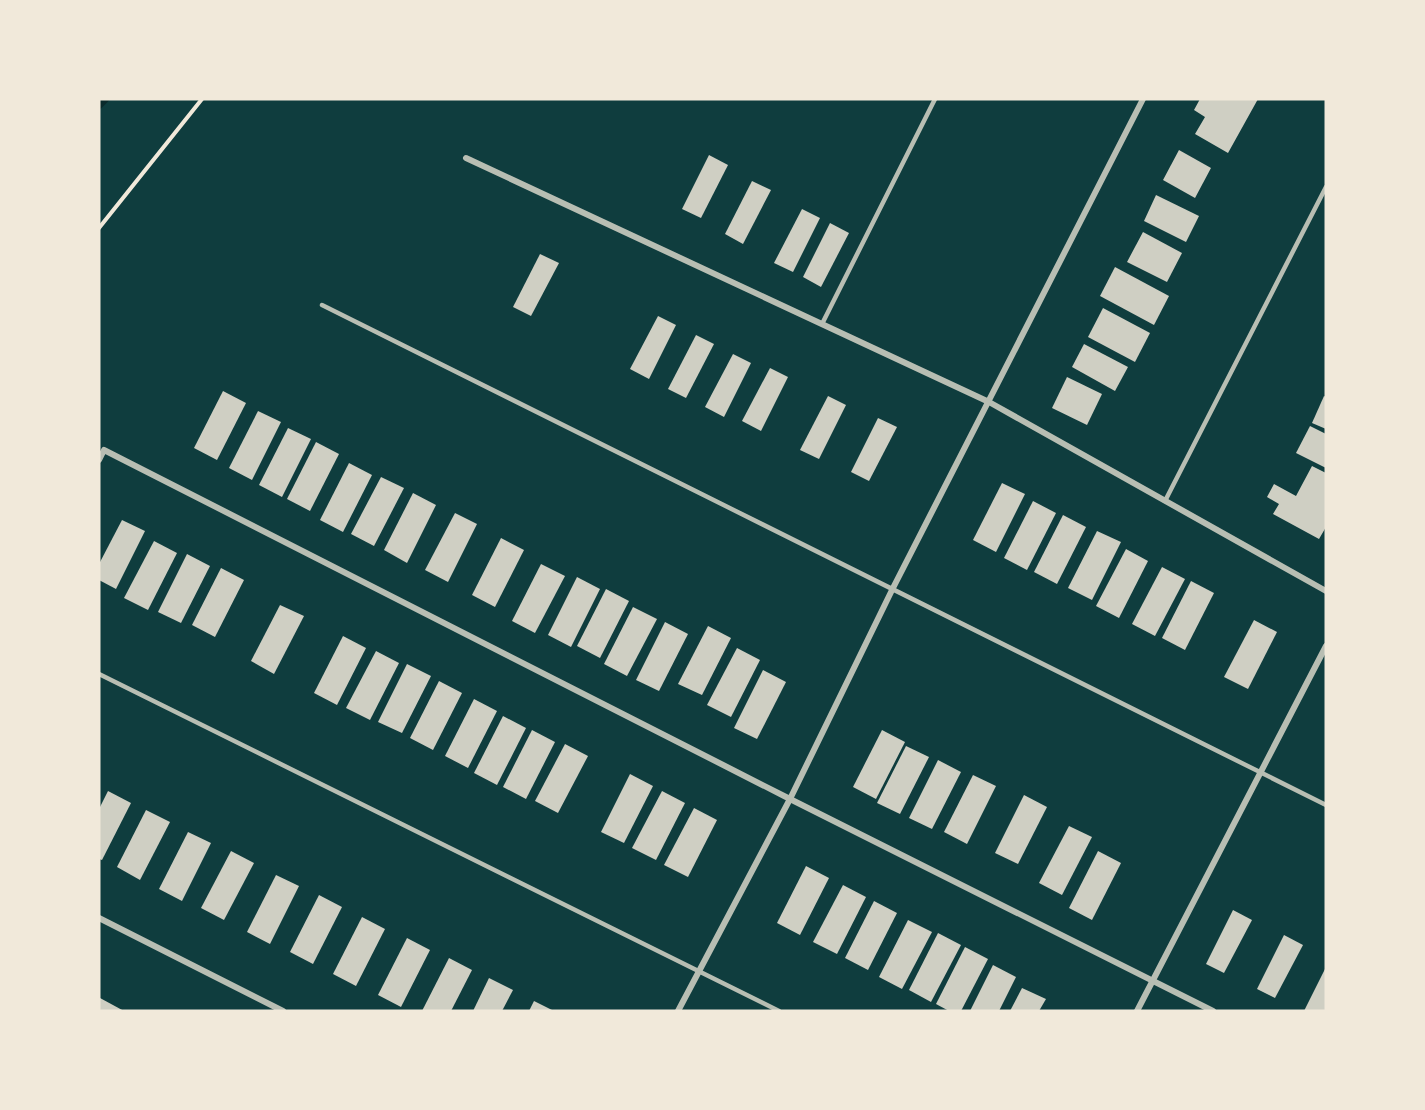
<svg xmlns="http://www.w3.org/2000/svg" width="1425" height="1110" font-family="Manrope,sans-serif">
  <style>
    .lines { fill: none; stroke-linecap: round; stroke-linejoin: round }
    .stream { stroke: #0a2a2b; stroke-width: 8 }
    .building { fill: #cfcfc3 }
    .path { stroke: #f1e9da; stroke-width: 4 }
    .service { stroke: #b8beb3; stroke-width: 4.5 }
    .minor { stroke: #b8beb3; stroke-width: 6 }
  </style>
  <rect width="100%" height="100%" fill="#0f3d3e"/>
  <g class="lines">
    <!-- stream -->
    <polyline class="stream" points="99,105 105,99"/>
  </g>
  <!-- building -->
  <g class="building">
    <polygon points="1200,99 1258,99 1228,153 1195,134 1205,117 1194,110"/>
    <polygon points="1179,150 1211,168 1195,198 1163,180"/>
    <polygon points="709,155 728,165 701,218 682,209"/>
    <polygon points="752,181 771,190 743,244 725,234"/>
    <polygon points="1156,195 1199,216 1186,242 1144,221"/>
    <polygon points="802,209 820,218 793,272 774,263"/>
    <polygon points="830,223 849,233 821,287 803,277"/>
    <polygon points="1143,232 1182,253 1167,282 1127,262"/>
    <polygon points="540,254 559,263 531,316 513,307"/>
    <polygon points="1115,267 1169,296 1154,325 1100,296"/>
    <polygon points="1103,308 1150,333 1135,362 1088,337"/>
    <polygon points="658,316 676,325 649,379 630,369"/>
    <polygon points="696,335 714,344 686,398 668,389"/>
    <polygon points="1084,344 1128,367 1115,391 1072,367"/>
    <polygon points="733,354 751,363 724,417 705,407"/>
    <polygon points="770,368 788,377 761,431 742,421"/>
    <polygon points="1067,377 1102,394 1087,425 1052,408"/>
    <polygon points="223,391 246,403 217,460 194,448"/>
    <polygon points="828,396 846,405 819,459 800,450"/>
    <polygon points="1324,396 1326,397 1326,429 1312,423"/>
    <polygon points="258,411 281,422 252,480 229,468"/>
    <polygon points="878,418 897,427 869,481 851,472"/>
    <polygon points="1310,426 1326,434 1326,468 1296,453"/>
    <polygon points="288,428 311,439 282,497 259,485"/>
    <polygon points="316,442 339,454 310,511 287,499"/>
    <polygon points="349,463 372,475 343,532 320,520"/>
    <polygon points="1312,466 1326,473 1326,527 1319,539 1273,514 1279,504 1267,497 1274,484 1296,496"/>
    <polygon points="381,477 404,488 374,546 351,534"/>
    <polygon points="1002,483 1025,494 996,552 973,540"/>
    <polygon points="413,493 436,505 407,563 384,550"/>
    <polygon points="1033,501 1056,513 1027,570 1004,558"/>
    <polygon points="455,513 477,524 448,582 425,570"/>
    <polygon points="1063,515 1086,527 1057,584 1034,572"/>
    <polygon points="122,520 145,531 116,589 99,580 99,564"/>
    <polygon points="1097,531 1121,542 1092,600 1068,588"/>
    <polygon points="501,538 524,550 495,607 472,595"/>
    <polygon points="154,541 177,553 148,610 124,598"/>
    <polygon points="1126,549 1148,561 1119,618 1096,606"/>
    <polygon points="187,554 210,566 181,623 158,612"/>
    <polygon points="541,564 565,576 535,633 512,621"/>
    <polygon points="1162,567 1185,579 1155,636 1132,624"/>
    <polygon points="221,568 244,580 215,637 192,625"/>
    <polygon points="577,577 600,589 571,647 548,635"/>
    <polygon points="1191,581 1214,593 1185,650 1162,638"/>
    <polygon points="606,589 629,601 600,658 577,646"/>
    <polygon points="280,605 304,616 274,674 251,661"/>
    <polygon points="633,607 657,619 627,676 604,664"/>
    <polygon points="1254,620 1277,632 1248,689 1224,677"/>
    <polygon points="665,622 688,634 659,691 636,680"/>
    <polygon points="708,626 731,638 702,695 678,684"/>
    <polygon points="343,636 366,648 337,705 314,693"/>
    <polygon points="737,648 760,660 731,717 707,705"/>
    <polygon points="376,651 399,663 370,720 346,708"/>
    <polygon points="407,664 431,676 402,733 378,722"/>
    <polygon points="763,670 786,682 757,739 734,728"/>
    <polygon points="439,681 462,693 433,750 410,738"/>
    <polygon points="474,699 497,711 468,768 445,756"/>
    <polygon points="503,716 526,728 497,785 474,773"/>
    <polygon points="532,730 555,742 526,799 503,787"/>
    <polygon points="882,730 905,742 876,799 853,787"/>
    <polygon points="565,744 588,756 558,813 535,801"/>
    <polygon points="906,746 929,757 900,814 877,803"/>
    <polygon points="938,760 961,772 932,829 909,818"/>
    <polygon points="630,774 653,786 624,843 601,832"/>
    <polygon points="973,775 996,786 967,844 944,832"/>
    <polygon points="108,791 131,803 102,860 99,859 99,809"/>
    <polygon points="662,791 685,803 656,860 632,848"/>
    <polygon points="1024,795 1047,807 1018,864 995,853"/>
    <polygon points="694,808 717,820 688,877 664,865"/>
    <polygon points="146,810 170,822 140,880 117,867"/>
    <polygon points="1069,826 1092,837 1062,895 1039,883"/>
    <polygon points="188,832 211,843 182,901 159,889"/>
    <polygon points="231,851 254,863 224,920 201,908"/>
    <polygon points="1098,851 1121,863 1092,920 1069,908"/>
    <polygon points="806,866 829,878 800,935 777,923"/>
    <polygon points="276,875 299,886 270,944 247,932"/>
    <polygon points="843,885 866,897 837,954 813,942"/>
    <polygon points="319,895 342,907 313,964 290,952"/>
    <polygon points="874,901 897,913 868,970 845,958"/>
    <polygon points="1233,910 1252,920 1224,973 1206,964"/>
    <polygon points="362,917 385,929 356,986 333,974"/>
    <polygon points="908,920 932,932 902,989 879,977"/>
    <polygon points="938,933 961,945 931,1002 909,990"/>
    <polygon points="1284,935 1303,945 1275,998 1257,989"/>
    <polygon points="407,938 430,950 401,1007 378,995"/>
    <polygon points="965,947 988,959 961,1011 949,1011 936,1004"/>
    <polygon points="449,958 472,970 451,1011 422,1011"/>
    <polygon points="993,965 1016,977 999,1011 970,1011"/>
    <polygon points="1326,967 1326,1011 1304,1011"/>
    <polygon points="489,978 513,990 502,1011 473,1011"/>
    <polygon points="1022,988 1046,999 1039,1011 1010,1011"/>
    <polygon points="100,998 124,1011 99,1011"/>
    <polygon points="534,1001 554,1011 529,1011"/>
  </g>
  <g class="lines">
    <!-- path -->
    <polyline class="path" points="99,228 202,99"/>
    <!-- service -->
    <g class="service">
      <polyline points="322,305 1326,805"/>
      <polyline points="822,324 935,99"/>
      <polyline points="1165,501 1326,187"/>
      <polyline points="99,674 779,1011"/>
    </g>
    <!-- minor -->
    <g class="minor">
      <polyline points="466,158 989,402 1326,591"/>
      <polyline points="99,460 104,450 790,799 1213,1011"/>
      <polyline points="99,918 283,1011"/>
      <polyline points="678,1011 790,799 893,588 1143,99"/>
      <polyline points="1137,1011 1326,646"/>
    </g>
  </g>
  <!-- border -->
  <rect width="1425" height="1110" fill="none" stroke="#f1e9da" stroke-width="201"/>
</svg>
